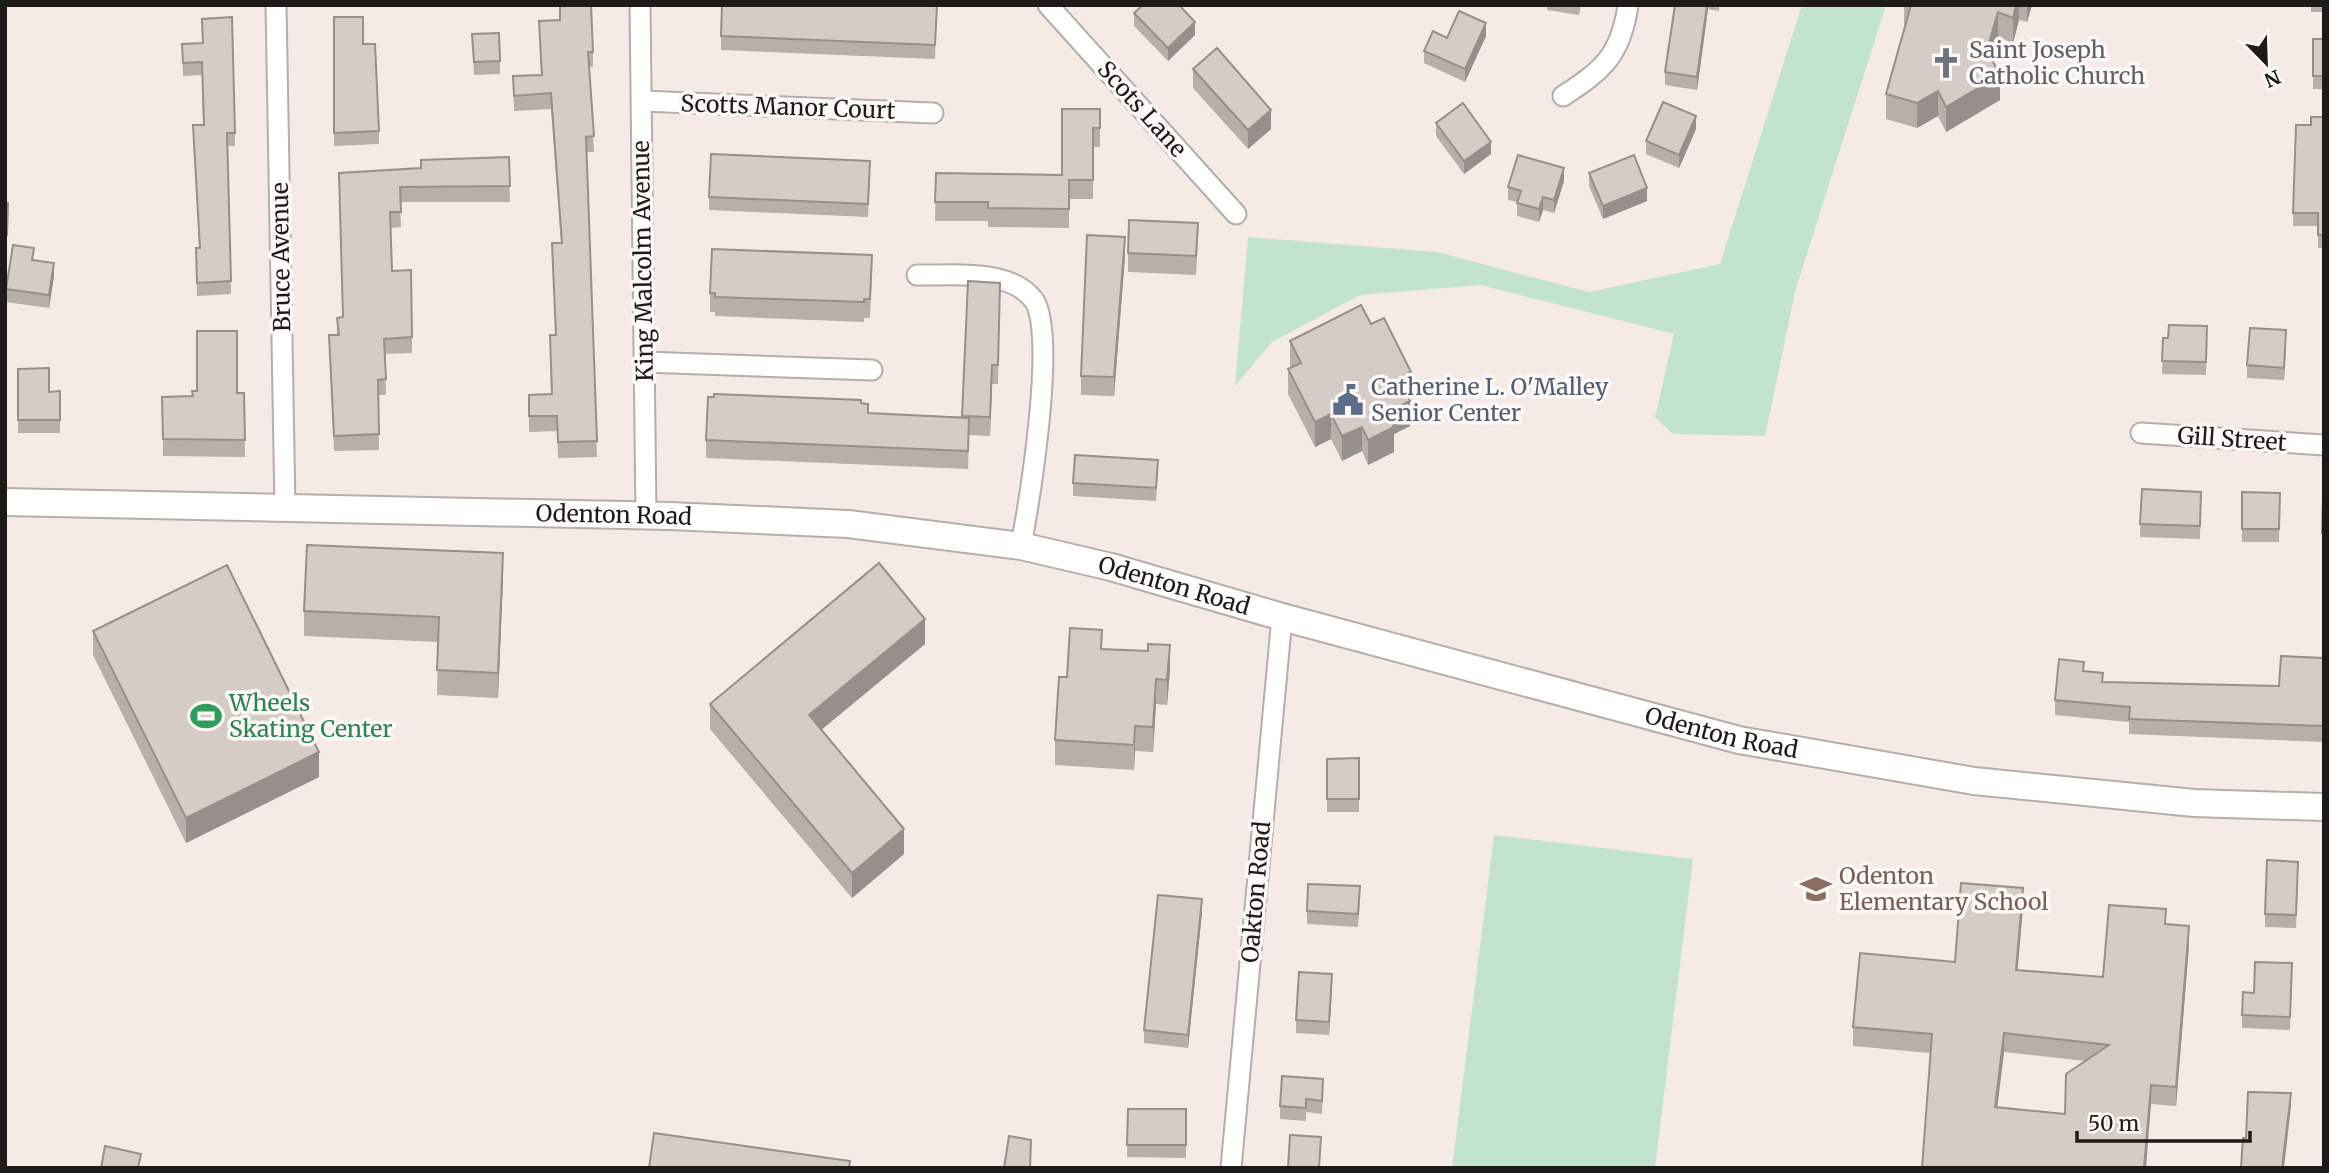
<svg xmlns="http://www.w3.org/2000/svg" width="2329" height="1173" font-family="Merriweather,serif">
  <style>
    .green { fill: #c3e3d1 }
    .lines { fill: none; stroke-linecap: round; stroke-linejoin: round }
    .street-casing { stroke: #b7ada9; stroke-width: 23 }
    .secondary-casing { stroke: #b7ada9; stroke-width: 30 }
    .street { stroke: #fff; stroke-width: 19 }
    .secondary { stroke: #fff; stroke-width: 26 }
    .wall { fill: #b8afaa; fill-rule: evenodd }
    .shaded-wall { fill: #968f8b }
    .building { fill: #d6ccc6; stroke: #968f8b; stroke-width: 2; fill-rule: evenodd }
    .labels { text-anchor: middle; stroke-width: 7; stroke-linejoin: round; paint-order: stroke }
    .worship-label { font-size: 23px; fill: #5b616d; stroke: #fef9f7; text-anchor: start }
    .street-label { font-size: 23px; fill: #1e1a18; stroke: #fef9f7 }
    .service-label { font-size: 23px; fill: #4e5e75; stroke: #fef9f7; text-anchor: start }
    .leisure-label { font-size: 23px; fill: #27864d; stroke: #fef9f7; text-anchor: start }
    .education-label { font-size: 23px; fill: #785e54; stroke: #fef9f7; text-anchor: start }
  </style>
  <rect width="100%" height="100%" fill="#f5eae6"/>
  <!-- green -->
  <g class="green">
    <polygon points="1802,5 1886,5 1796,288 1765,436 1673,434 1655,417 1674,334 1481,285 1360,295 1272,342 1235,386 1248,237 1437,252 1589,292 1720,264"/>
    <polygon points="1494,835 1693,859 1655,1168 1452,1168"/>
  </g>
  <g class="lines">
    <defs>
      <g id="street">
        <polyline points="276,5 285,508"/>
        <polyline points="640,5 646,517"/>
        <polyline points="1048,5 1236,214"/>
        <path d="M1563 96C1603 70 1621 55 1628 5"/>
        <polyline points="642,101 933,113"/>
        <path d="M917 275C952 276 1008 268 1033 299 1058 330 1029 503 1021 546"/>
        <polyline points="644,362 872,370"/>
        <polyline points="2141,433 2324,445"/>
        <polyline points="1231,1168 1282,617"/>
      </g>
      <g id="secondary">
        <path id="s1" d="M5 502 670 516 848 524 1021 546 1111 567 1282 617 1739 740 1974 781 2194 803 2324 807"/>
      </g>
    </defs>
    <!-- street casing -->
    <use href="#street" class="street-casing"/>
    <!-- secondary casing -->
    <use href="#secondary" class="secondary-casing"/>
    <!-- street -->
    <use href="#street" class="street"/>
    <!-- secondary -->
    <use href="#secondary" class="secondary"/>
  </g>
  <!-- wall -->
  <g class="wall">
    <polygon points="559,5 593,52 593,67 589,67 594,152 586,152 597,457 558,458 557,431 529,432 529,395 551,394 550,335 556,335 552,243 561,243 551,109 514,111 513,76 541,75 539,21 560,20"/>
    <polygon points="937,5 935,59 721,50 721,36"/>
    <polygon points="1547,5 1581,5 1579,15 1547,10"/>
    <polygon points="1675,5 1719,5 1719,11 1708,9 1697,90 1665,85 1665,72"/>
    <polygon points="1904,5 2032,5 2027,22 2019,20 2013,43 1998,37 1991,59 2000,100 1946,132 1938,116 1917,128 1886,119 1886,94 1906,26 1904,25"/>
    <rect x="2311" y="5" width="13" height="7"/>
    <polygon points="1134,13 1195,35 1168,61 1134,26"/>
    <polygon points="232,17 235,146 228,146 231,294 197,296 196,248 199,248 193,125 203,125 202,75 183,76 182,44 202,43 202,19"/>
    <polygon points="334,17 363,44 379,131 379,144 334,146"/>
    <polygon points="472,34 500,61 500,74 474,75"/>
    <polygon points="1486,36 1465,82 1424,63 1424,51 1447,38"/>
    <rect x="2313" y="39" width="11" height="50"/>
    <polygon points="1193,69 1271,129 1248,149 1193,88"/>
    <polygon points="1100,109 1100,147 1093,147 1093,199 1069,199 1069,228 988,227 988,221 935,221 936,173 1062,175"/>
    <polygon points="2324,117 2324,248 2318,248 2318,226 2293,226 2296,125 2311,125"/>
    <polygon points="1436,123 1491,154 1464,174 1436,136"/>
    <polygon points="1696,129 1679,168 1646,154 1646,141"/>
    <polygon points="509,157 510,202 400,202 401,227 391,228 392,271 412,337 412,353 385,354 386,395 378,395 379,450 334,451 329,335 337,335 337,318 343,317 339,189 421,168"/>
    <polygon points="1589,173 1647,201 1603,219 1589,186"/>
    <polygon points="870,174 868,217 709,210 709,197"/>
    <polygon points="1564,181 1554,213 1543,210 1539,222 1517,216 1517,202 1508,200 1508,187"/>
    <polygon points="1198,242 1196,275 1128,272 1128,253"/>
    <polygon points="1125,256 1114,396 1081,395 1081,376"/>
    <polygon points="872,274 870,318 864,318 864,322 715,316 715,312 710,312 710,293"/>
    <polygon points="54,276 49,308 6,302 6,289"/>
    <polygon points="968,281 1000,302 998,384 992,384 990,436 969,435 968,469 706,458 706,440 861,404 868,413 962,417"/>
    <polygon points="2207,326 2206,375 2162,374 2163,338 2168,338"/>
    <polygon points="1290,341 1411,397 1408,398 1410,426 1394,434 1394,452 1368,465 1362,451 1342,461 1331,439 1315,447 1288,394 1288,369 1291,368 1290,366"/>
    <polygon points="2286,343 2284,380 2247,378 2247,365"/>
    <polygon points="18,369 49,392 60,391 60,433 18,433"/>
    <polygon points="244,393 245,457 163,456 162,397"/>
    <polygon points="1158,473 1156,501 1073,496 1073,483"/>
    <polygon points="2142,489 2201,505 2200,539 2140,537"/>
    <polygon points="2242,492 2280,493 2279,542 2242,542"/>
    <polygon points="2323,498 2324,498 2324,546 2322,546"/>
    <polygon points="503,578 498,698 437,695 438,642 304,636 304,611"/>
    <polygon points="93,631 319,777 186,843 93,655"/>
    <polygon points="925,644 821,730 904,854 852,898 710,729 710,704"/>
    <polygon points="1102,649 1170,670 1167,705 1156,704 1153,752 1135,751 1134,770 1055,765 1055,740 1067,677"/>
    <polygon points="2324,658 2324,742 2129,734 2129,722 2055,715 2055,700 2084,671 2103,682 2279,686"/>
    <polygon points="1359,758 1359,812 1327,812 1327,759"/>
    <polygon points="2298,875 2296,928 2265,927 2265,914"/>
    <polygon points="1360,899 1358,927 1307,924 1307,911"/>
    <path d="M2023 907 2017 970 2103 977 2166 924 2189 945 2176 1106 2151 1104 1922 1168 1930 1053 1853 1046V1027L1955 962ZM2004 1052 2085 1061 2065 1114 1997 1107Z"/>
    <polygon points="1202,912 1188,1048 1144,1043 1144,1030"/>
    <polygon points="2292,976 2290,1030 2242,1028 2242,1015 2254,993"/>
    <polygon points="1332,987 1329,1035 1296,1033 1296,1020"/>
    <polygon points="1323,1092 1322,1114 1306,1112 1306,1121 1280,1119 1280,1106"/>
    <polygon points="1128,1109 1186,1109 1186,1158 1127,1157"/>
  </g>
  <!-- shaded-wall -->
  <g class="shaded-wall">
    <polygon points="1707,5 1708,5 1708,9 1697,90 1697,77"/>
    <polygon points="2016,5 2019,5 2019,20 2013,43 2013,18"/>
    <polygon points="2027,5 2032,5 2027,22"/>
    <polygon points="1998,12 1998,37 1987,75 1987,50"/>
    <polygon points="1195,22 1195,35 1168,61 1168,48"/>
    <polygon points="1486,23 1486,36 1465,82 1465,69"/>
    <polygon points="2000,75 2000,100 1946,132 1946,107"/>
    <polygon points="1938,91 1938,116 1917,128 1917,103"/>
    <polygon points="1271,110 1271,129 1248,149 1248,130"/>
    <polygon points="1696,116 1696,129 1679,168 1679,155"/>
    <polygon points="1491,142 1491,154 1464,174 1464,161"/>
    <polygon points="1564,168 1564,181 1554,213 1554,200"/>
    <polygon points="1647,188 1647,201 1603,219 1603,206"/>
    <polygon points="1543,197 1543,210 1539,222 1539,209"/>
    <polygon points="1125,237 1125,256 1114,396 1114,377"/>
    <polygon points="54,263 54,276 49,308 49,295"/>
    <polygon points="2286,330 2286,343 2284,380 2284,368"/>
    <polygon points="992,365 992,384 990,436 990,417"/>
    <polygon points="1411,372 1411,397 1399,403 1399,378"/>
    <polygon points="1410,401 1410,426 1394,434 1394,452 1368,465 1368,440 1387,412"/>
    <polygon points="1331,414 1331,439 1315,447 1315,422"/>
    <polygon points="1362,427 1362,451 1342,461 1342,436"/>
    <polygon points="503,553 503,578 498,698 498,673"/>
    <polygon points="925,619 925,644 809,740 809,715"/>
    <polygon points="1170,645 1170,670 1167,705 1167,680"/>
    <polygon points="1156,679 1156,704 1153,752 1153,727"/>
    <polygon points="1135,726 1135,751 1134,770 1134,745"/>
    <polygon points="319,752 319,777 186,843 186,818"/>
    <polygon points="904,829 904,854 852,898 852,873"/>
    <polygon points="2023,888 2023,907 2016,989 2016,970"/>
    <polygon points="1202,899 1202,912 1188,1048 1188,1035"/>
    <polygon points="2189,926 2189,945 2176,1106 2176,1087"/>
    <polygon points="1332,974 1332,987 1329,1035 1329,1022"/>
    <polygon points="2004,1033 2004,1052 1995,1126 1995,1107"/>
    <polygon points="2151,1085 2151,1104 2146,1168 2144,1168"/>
    <polygon points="2291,1093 2291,1106 2284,1168 2282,1168"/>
  </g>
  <!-- building -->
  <g class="building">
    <polygon points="560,5 591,5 593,52 588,52 594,136 586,137 597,441 558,442 557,416 529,416 529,395 552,394 550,335 556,335 552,243 562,243 551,93 514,96 513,76 542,75 539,21 560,20"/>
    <polygon points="722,5 937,5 935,45 721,36"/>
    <polygon points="1143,5 1179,5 1195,22 1168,48 1134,13"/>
    <polygon points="1675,5 1707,5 1697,77 1665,72"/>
    <polygon points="1911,5 2016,5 2013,18 1998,12 1987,50 2000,75 1946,107 1938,91 1917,103 1886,94"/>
    <polygon points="1459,11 1486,23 1465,69 1424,51 1433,31 1447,38"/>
    <polygon points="232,17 235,133 227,133 231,281 197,283 196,248 200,248 193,125 204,125 202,62 183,63 182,44 203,43 202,19"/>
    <polygon points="334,17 363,17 363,44 375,44 379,131 334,133"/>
    <polygon points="499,33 500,61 474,62 472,34"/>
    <rect x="2313" y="39" width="11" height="37"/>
    <polygon points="1217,48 1271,110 1248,130 1193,69"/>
    <polygon points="1663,102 1696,116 1679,155 1646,141"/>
    <polygon points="1463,103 1491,142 1464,161 1436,123"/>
    <polygon points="1062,109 1100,109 1100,128 1093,128 1093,180 1069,180 1069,209 988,208 988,202 935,202 936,173 1062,175"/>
    <polygon points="2311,117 2324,117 2324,235 2318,235 2318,213 2293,213 2296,125 2311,125"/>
    <polygon points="711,154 870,161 868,204 709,197"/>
    <polygon points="1518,155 1564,168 1554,200 1543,197 1539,209 1517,203 1521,191 1508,187"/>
    <polygon points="1634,155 1647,188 1603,206 1589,173"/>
    <polygon points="509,157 510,186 400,187 401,212 390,212 392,271 411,270 412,337 384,339 386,379 378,380 379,434 334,436 329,335 339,335 337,318 343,317 339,173 421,168 421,160"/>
    <polygon points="5,203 8,203 7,235 5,235"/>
    <polygon points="1129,220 1198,223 1196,256 1128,253"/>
    <polygon points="1087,235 1125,237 1114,377 1081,376"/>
    <polygon points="13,245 34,248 32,260 54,263 49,295 6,289"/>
    <polygon points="712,249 872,255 870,299 864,299 864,302 715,297 715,293 710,293"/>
    <polygon points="968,281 1000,283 998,365 992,365 990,417 962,416"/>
    <polygon points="1361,305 1371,324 1384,318 1411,372 1399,378 1410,401 1387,412 1394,427 1368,440 1362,427 1342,436 1331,414 1315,422 1288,369 1301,363 1290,341"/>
    <polygon points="2169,325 2207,326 2206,362 2162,361 2163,338 2168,338"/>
    <polygon points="2250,328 2286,330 2284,368 2247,365"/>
    <polygon points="197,331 237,331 237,393 244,393 245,440 163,439 162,397 193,396 192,391 197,391"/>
    <polygon points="49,368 49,392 60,391 60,420 18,420 18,369"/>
    <polygon points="714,394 861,400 861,403 868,404 868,413 969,418 968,451 706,440 708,397 714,397"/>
    <polygon points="1075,455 1158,460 1156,488 1073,483"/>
    <polygon points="2142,489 2201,492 2200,526 2140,524"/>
    <polygon points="2242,492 2280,493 2279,529 2242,529"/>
    <polygon points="2323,498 2324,498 2324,533 2322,533"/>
    <polygon points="307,545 503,553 498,673 437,670 439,617 304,611"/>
    <polygon points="879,563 925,619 809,715 904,829 852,873 710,704"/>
    <polygon points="227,565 319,752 186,818 93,631"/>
    <polygon points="1070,628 1102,630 1101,649 1148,651 1148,644 1170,645 1167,680 1156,679 1153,727 1135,726 1134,745 1055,740 1059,677 1067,677"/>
    <polygon points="2281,656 2324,658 2324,726 2129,719 2130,707 2055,700 2059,659 2084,662 2083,671 2103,673 2102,682 2279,686"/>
    <polygon points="1359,758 1359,799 1327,799 1327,759"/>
    <polygon points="2267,860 2298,862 2296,915 2265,914"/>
    <path d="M1961 883 2023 888 2016 970 2103 977 2109 905 2166 909 2165 924 2189 926 2176 1087 2151 1085 2144 1168H1922L1932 1034 1853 1027 1860 953 1955 962ZM2004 1033 2109 1045 2066 1074 2065 1114 1995 1107Z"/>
    <polygon points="1308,884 1360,886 1358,914 1307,911"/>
    <polygon points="1158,895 1202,899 1188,1035 1144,1030"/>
    <polygon points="2255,962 2292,963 2290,1017 2242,1015 2243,992 2254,993"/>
    <polygon points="1299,972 1332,974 1329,1022 1296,1020"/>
    <polygon points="1282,1076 1323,1079 1322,1101 1306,1099 1306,1108 1280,1106"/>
    <polygon points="2248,1092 2291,1093 2282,1168 2241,1168 2243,1138 2246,1138"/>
    <polygon points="1128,1109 1186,1109 1186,1145 1127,1145"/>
    <polygon points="654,1133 850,1161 849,1168 649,1168"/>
    <polygon points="1290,1135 1321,1137 1319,1168 1288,1168"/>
    <polygon points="1009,1136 1031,1140 1030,1168 1004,1168"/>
    <polygon points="105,1146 141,1154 138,1168 101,1168"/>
  </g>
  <!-- icons -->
  <defs>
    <symbol id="church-bare" viewBox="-9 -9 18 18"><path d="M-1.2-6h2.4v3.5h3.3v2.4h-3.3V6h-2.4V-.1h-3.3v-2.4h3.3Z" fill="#6b7280" stroke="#fef9f7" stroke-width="2.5" paint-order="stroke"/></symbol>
    <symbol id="civic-bare" viewBox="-9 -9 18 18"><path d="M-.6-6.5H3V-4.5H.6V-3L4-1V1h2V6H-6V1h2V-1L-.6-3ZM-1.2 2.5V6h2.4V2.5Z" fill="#5c6f8a" stroke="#fef9f7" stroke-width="2.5" paint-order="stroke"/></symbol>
    <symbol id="stadium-bare" viewBox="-9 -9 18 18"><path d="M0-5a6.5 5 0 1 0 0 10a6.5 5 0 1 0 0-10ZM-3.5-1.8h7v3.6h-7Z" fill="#2e9e5b" stroke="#fef9f7" stroke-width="2.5" paint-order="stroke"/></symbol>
    <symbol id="school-bare" viewBox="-9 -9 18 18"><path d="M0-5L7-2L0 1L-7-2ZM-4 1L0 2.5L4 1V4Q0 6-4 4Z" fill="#8d6e63" stroke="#fef9f7" stroke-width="2.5" paint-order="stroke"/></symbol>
  </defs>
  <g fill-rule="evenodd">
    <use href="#church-bare" x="1924" y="41" width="44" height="44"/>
    <use href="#civic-bare" x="1326" y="378" width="44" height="44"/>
    <use href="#stadium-bare" x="184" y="694" width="44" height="44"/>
    <use href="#school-bare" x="1794" y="867" width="44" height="44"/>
  </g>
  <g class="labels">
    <!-- worship labels -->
    <g class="worship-label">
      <text x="1969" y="58">Saint Joseph<tspan x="1969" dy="26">Catholic Church</tspan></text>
    </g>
    <!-- street labels -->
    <g class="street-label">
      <text transform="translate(788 107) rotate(2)" y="8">Scotts Manor Court</text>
      <text transform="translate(1142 109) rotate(48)" y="8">Scots Lane</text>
      <text transform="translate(281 257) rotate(-91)" y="8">Bruce Avenue</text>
      <text transform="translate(643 261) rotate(-91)" y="8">King Malcolm Avenue</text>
      <text transform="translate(2232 439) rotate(4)" y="8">Gill Street</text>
      <text dy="8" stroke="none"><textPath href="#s1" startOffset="609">Odenton Road</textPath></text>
      <text dy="8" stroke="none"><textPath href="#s1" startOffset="1176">Odenton Road</textPath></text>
      <text dy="8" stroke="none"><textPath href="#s1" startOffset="1743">Odenton Road</textPath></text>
      <text transform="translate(1256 892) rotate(-85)" y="8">Oakton Road</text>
    </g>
    <!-- service labels -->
    <g class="service-label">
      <text x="1371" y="395">Catherine L. O'Malley<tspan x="1371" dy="26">Senior Center</tspan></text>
    </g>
    <!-- leisure labels -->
    <g class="leisure-label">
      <text x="229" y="711">Wheels<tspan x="229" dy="26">Skating Center</tspan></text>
    </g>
    <!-- education labels -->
    <g class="education-label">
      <text x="1839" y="884">Odenton<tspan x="1839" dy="26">Elementary School</tspan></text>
    </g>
  </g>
  <!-- border -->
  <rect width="2329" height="1173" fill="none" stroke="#1e1a18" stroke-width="14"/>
  <!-- north arrow -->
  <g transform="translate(2266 63) rotate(157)" stroke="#fef9f7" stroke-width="5" paint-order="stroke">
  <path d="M0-5L12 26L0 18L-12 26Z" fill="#1e1a18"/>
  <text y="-10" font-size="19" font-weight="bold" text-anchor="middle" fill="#1e1a18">N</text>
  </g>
  <!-- scale -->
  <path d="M2077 1131v10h173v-10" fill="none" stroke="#1e1a18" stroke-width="3.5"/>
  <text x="2088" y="1131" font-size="21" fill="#1e1a18" stroke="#fef9f7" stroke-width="5" paint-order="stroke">50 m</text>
</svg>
